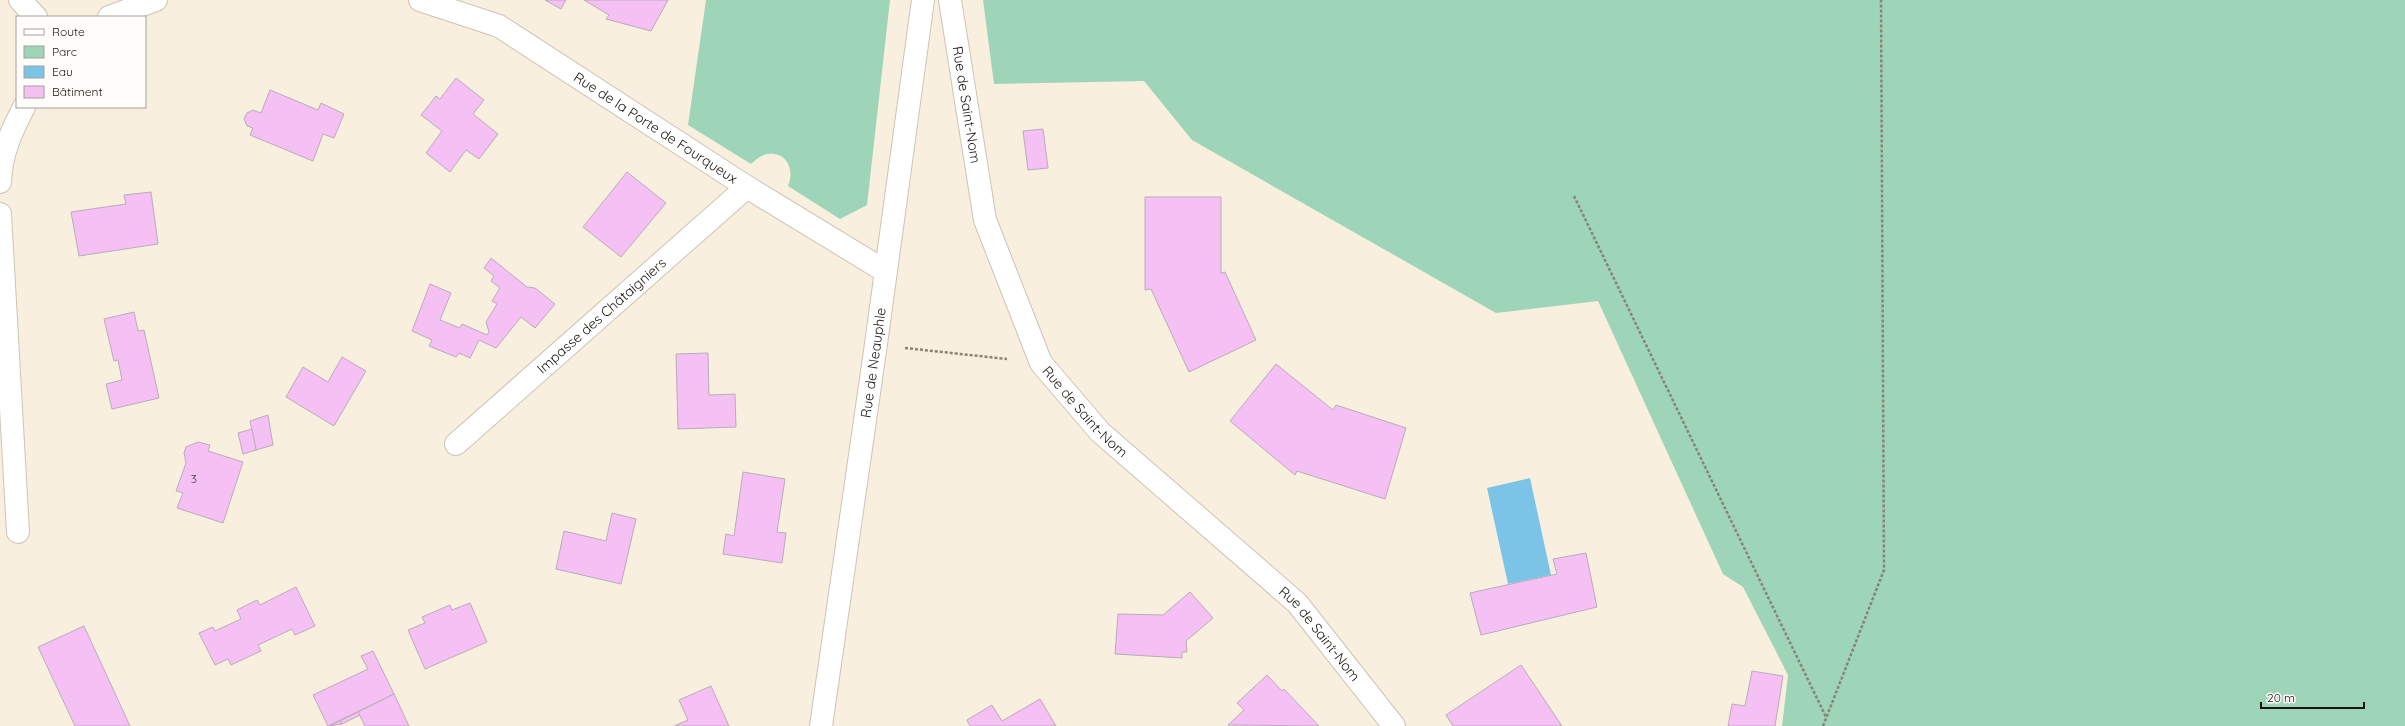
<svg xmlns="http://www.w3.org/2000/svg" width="2405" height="726" font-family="Quicksand,sans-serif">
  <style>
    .green { fill: #9ed5b8 }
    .water { fill: #7cc3e8 }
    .building { fill: #f5c0f3; stroke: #b9acb9 }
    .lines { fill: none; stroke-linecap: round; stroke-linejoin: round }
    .street-casing { stroke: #cdc4b5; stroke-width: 24 }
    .path { stroke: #888277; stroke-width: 2.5; stroke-dasharray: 3 2; stroke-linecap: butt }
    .street { stroke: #fff; stroke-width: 22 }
    .labels { text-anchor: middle; stroke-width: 3; stroke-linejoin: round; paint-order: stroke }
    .number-label { font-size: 12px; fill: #504049 }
    .street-label { font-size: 14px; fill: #191610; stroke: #fffdfa }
  </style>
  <rect width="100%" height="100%" fill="#f8efdf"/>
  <!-- green -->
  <g class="green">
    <path d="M706 0H890L867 205 840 219 788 186C795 170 787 151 767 154 761 155 756 160 751 164L688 125Z"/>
    <polygon points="983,0 2405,0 2405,726 1782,726 1788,675 1743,587 1723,574 1598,301 1496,313 1192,140 1144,81 994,84"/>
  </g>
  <!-- water -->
  <polygon class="water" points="1530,478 1551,575 1508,584 1487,488"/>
  <!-- building -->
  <g class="building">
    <polygon points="545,0 566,0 561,9"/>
    <polygon points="584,0 668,0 651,31 606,19 609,15"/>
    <polygon points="456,78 484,100 473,114 498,134 479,159 466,150 450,172 426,153 442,131 421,115 436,96 440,99"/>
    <polygon points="270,90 318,110 321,103 344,114 334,138 323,134 313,161 250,135 253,128 247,126 244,119 247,113 253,110 261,113"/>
    <polygon points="1043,129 1048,168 1028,170 1023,131"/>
    <polygon points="627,172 666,203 621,257 583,227"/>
    <polygon points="151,192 158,244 79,256 71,212 126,204 124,195"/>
    <polygon points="1145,197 1221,197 1221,273 1225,272 1256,340 1189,372 1151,289 1145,290"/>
    <polygon points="491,258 527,287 535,288 555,304 535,328 521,317 496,348 479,340 470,358 459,353 456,357 429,346 432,340 412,331 430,284 451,293 440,320 460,328 462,324 487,335 489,332 486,322 497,304 492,301 500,288 491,281 494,276 484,268"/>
    <polygon points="134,312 138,331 144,330 159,398 112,409 106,384 122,380 118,360 114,361 104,319"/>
    <polygon points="708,353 709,395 735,394 736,427 678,429 676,354"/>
    <polygon points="342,357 366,371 334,426 286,397 303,367 328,382"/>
    <polygon points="1276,364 1333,410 1336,405 1406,428 1385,499 1297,471 1295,475 1230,421"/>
    <polygon points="268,415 273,445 256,450 250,421"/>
    <polygon points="252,429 256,450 243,454 238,433"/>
    <polygon points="198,442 210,445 208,451 243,462 223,523 177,508 183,493 176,491 186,463 184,453 186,447"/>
    <polygon points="743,472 785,479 777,532 786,533 782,563 723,554 726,534 734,536"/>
    <polygon points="612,513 636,519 621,584 556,569 564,531 606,541"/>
    <polygon points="1586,553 1597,607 1481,635 1470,593 1557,574 1553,559"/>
    <polygon points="296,587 315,626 295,635 292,629 258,645 261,651 231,665 228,659 215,665 199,633 213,627 215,631 241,619 237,610 257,600 260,605"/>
    <polygon points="1190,592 1213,618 1186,641 1187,652 1182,652 1182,658 1115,654 1118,614 1163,615"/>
    <polygon points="470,603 487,642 425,669 408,630 425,623 422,617 450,605 452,610"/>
    <polygon points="84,626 130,726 75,726 38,647"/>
    <polygon points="373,651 394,694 328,726 313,695 368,669 361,656"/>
    <polygon points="1521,665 1562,726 1453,726 1446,715"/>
    <polygon points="1752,671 1783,676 1775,726 1728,726 1732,704 1745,706"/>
    <polygon points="1267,675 1282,691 1284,689 1319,726 1228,725 1244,710 1237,703"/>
    <polygon points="711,686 729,726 674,726 688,720 679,700"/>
    <polygon points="394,694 409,726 365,726 358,712"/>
    <polygon points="1040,699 1056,726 970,726 967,720 992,705 1002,721"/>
    <polygon points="358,712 360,715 342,724 340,721"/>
    <polygon points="340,721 342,724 329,726"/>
  </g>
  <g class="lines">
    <defs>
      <g id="street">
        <polyline points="20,0 36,17"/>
        <path id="s1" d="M420 0 499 26 747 187 885 271"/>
        <path id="s2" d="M950 0 985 220 1041 363 1100 432 1297 603 1394 726"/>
        <polyline points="109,17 156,0"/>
        <path d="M0 182C1 154 11 132 24 107"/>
        <polyline points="0,214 18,532"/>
        <path id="s3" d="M456 444 747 187"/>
        <path id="s4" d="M821 726 876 344 923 0"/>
      </g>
    </defs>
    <!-- street casing -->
    <use href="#street" class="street-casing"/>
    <!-- path -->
    <g class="path">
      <polyline points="1574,196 1826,717"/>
      <polyline points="905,348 1007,359"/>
      <polyline points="1823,726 1884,570 1881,0"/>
    </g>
    <!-- street -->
    <use href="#street" class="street"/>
  </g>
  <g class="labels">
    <!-- number labels -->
    <g class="number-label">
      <text x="194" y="483">3</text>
    </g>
    <!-- street labels -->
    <g class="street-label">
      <text dy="5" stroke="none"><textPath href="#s2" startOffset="106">Rue de Saint-Nom</textPath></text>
      <text dy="5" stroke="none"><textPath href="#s1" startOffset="270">Rue de la Porte de Fourqueux</textPath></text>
      <text dy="5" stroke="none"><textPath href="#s3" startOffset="194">Impasse des Châtaigniers</textPath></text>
      <text dy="5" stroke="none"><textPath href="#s4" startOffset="367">Rue de Neauphle</textPath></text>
      <text dy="5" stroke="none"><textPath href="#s2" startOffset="442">Rue de Saint-Nom</textPath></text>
      <text dy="5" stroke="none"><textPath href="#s2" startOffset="766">Rue de Saint-Nom</textPath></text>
    </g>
  </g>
  <!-- legend -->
  <rect x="16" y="16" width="130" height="92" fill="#fffdfa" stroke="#a3a19c"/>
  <rect x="24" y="29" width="20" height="6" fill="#ffffff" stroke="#a3a19c"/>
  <text x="52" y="36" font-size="12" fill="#191610">Route</text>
  <rect x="24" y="46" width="20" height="12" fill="#9ed5b8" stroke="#a3a19c"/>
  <text x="52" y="56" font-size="12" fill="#191610">Parc</text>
  <rect x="24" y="66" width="20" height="12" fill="#7cc3e8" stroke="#a3a19c"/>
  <text x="52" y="76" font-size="12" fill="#191610">Eau</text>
  <rect x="24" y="86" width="20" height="12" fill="#f5c0f3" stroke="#a3a19c"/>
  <text x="52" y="96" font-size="12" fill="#191610">Bâtiment</text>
  <!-- scale -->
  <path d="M2261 702v6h103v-6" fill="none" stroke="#191610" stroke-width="2"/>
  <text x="2267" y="702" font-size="12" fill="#191610" stroke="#fffdfa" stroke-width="3" paint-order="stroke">20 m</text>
</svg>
